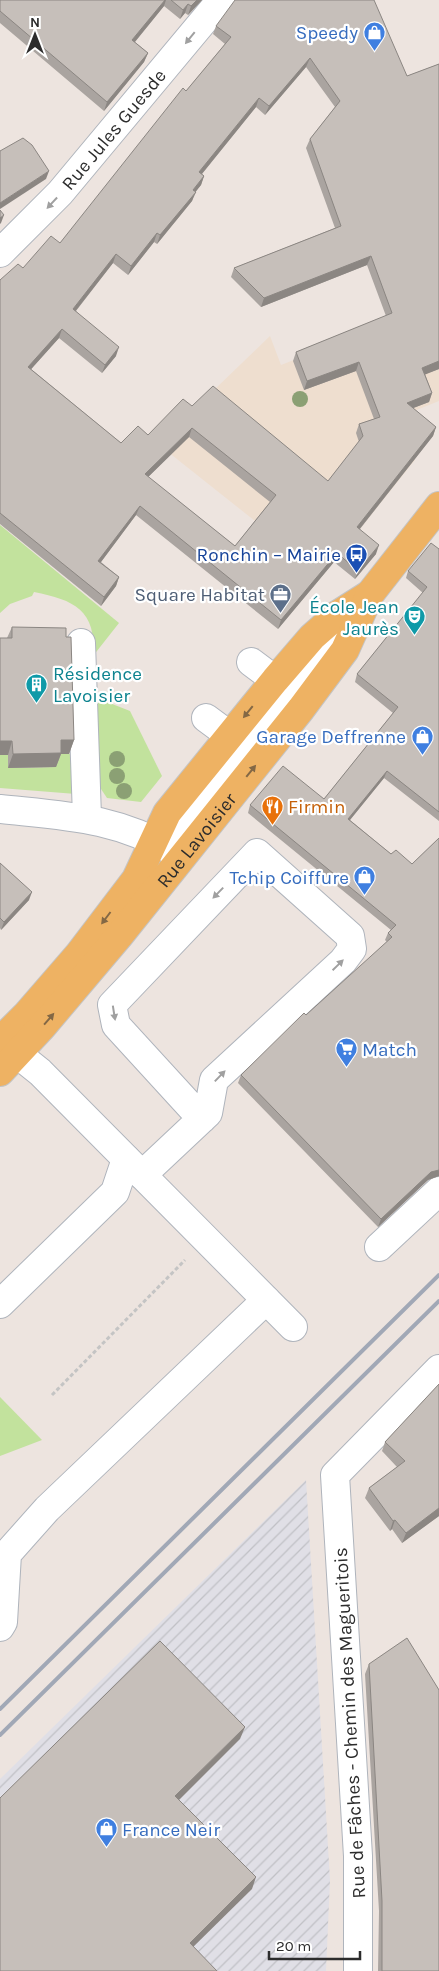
<svg xmlns="http://www.w3.org/2000/svg" width="439" height="1971" font-family="Karla,sans-serif">
  <style>
    .industrial { fill: url(#industrial-furrows) }
    .education { fill: #eedecf }
    .grass { fill: #c2e29d }
    .lines { fill: none; stroke-linecap: round; stroke-linejoin: round }
    .minor-casing { stroke: #afb4bc; stroke-width: 30 }
    .major-casing { stroke: #c4c4c4; stroke-width: 30 }
    .path { stroke: #c4c4c4; stroke-width: 3; stroke-dasharray: 4 2.5; stroke-linecap: butt }
    .minor { stroke: #fff; stroke-width: 28 }
    .major { stroke: #eeb263; stroke-width: 28 }
    .rail { stroke: #a1a8b6; stroke-width: 4 }
    .tree { fill: #8ba074 }
    .wall { fill: #aaa4a0; fill-rule: evenodd }
    .shaded-wall { fill: #8b8682 }
    .building { fill: #c6bfba; stroke: #8b8682; fill-rule: evenodd }
    .oneway { fill: #a0a0a0 }
    .oneway2 { fill: #836845 }
    .labels { text-anchor: middle; stroke-width: 4.5; stroke-linejoin: round; paint-order: stroke }
    .shop-label { font-size: 19px; fill: #366cbe; stroke: #fff; text-anchor: end }
    .street-label { font-size: 19px; fill: #2c2c2c; stroke: #fff }
    .transit-label { font-size: 19px; fill: #164399; stroke: #fff; text-anchor: end }
    .service-label { font-size: 19px; fill: #4e5e75; stroke: #fff; text-anchor: end }
    .culture-label { font-size: 19px; fill: #0d838f; stroke: #fff; text-anchor: end }
    .food-label { font-size: 19px; fill: #c56008; stroke: #fff; text-anchor: start }
  </style>
  <defs>
    <pattern id="industrial-furrows" width="10" height="10" patternUnits="userSpaceOnUse" patternTransform="scale(1.25)"><rect width="10" height="10" fill="#e0dfe6"/><path d="M-1 1l2-2M0 10L10 0M9 11l2-2" fill="none" stroke="#c0c0c5"/></pattern>
  </defs>
  <rect width="100%" height="100%" fill="#ede4df"/>
  <!-- industrial -->
  <polygon class="industrial" points="306,1480 330,1880 326,1971 0,1971 0,1779"/>
  <!-- education -->
  <polygon class="education" points="439,303 439,401 374,427 415,460 323,575 158,444 270,336 281,365"/>
  <!-- grass -->
  <g class="grass">
    <path d="M0 525 119 623 93 656C97 610 74 600 34 592L32 596 10 604 0 613Z"/>
    <polygon points="97,698 130,711 162,776 141,802 107,798 99,786"/>
    <polygon points="57,754 75,754 76,794 0,788 0,755 8,755 9,768 56,767"/>
    <polygon points="0,1397 42,1440 0,1456"/>
  </g>
  <g class="lines">
    <defs>
      <g id="minor">
        <path id="s1" d="M0 253 60 193 221 0"/>
        <polyline points="81,643 87,817"/>
        <polyline points="251,662 275,680"/>
        <polyline points="206,718 229,735"/>
        <path d="M0 809C66 816 116 817 175 852"/>
        <polyline points="174,856 215,784 361,604"/>
        <polyline points="0,1040 40,1072 293,1327"/>
        <polyline points="142,1175 208,1113 214,1080 343,961 352,949 350,936 257,853 112,1005 116,1025 202,1119"/>
        <polyline points="379,1247 439,1191"/>
        <polyline points="0,1304 115,1192 126,1159"/>
        <polyline points="0,1627 3,1622 7,1554 47,1509 266,1300"/>
        <polyline points="358,1971 358,1856 335,1475 439,1369"/>
      </g>
      <g id="major">
        <polyline points="0,1041 27,1014 79,954 136,879 167,813 275,680 312,637 337,615 370,594"/>
        <path id="s2" d="M0 1072 42 1027 119 936 301 709 345 650 370 594 439 506"/>
      </g>
    </defs>
    <!-- minor casing -->
    <use href="#minor" class="minor-casing"/>
    <!-- major casing -->
    <use href="#major" class="major-casing"/>
    <!-- path -->
    <polyline class="path" points="52,1395 185,1260"/>
    <!-- minor -->
    <use href="#minor" class="minor"/>
    <!-- major -->
    <use href="#major" class="major"/>
    <!-- rail -->
    <g class="rail">
      <polyline points="0,1709 439,1275"/>
      <polyline points="0,1735 439,1301"/>
    </g>
  </g>
  <!-- trees -->
  <g class="tree">
    <circle cx="300" cy="399" r="8"/>
    <circle cx="117" cy="759" r="8"/>
    <circle cx="117" cy="776" r="8"/>
    <circle cx="124" cy="791" r="8"/>
  </g>
  <!-- wall -->
  <g class="wall">
    <polygon points="0,0 202,0 188,15 185,13 180,19 164,6 135,42 148,53 144,62 104,111 0,23"/>
    <path d="M216 26 407 76 439 64V369L425 374 432 393 429 402 413 408 436 427 433 436 360 529 376 554 355 579 334 562 278 629 136 515 101 562 119 577 116 586 101 606 0 524V280L23 268 60 243 225 44 213 34ZM306 67 335 107 310 139 306 148 335 228 234 268 231 277 261 307 367 265 386 316 296 352 293 361 304 390 356 371 374 419 359 424 356 433 359 442 328 481 192 406 148 435 121 443 31 369 59 338 102 373 116 356 76 311 113 263 128 275 154 242 157 244 192 201 195 192 201 185 204 176 202 174 256 107 265 115ZM189 437 270 502 235 546 148 477Z"/>
    <polygon points="439,549 439,821 384,778 350,820 391,854 412,864 439,838 439,1176 428,1180 378,1227 238,1083 241,1075 387,942 385,940 388,933 391,930 248,813 250,805 324,799 393,713 355,682 357,674 423,593 406,578 408,571"/>
    <polygon points="12,627 74,740 69,754 61,754 56,767 8,768 8,755 0,755 0,638 7,638"/>
    <polygon points="0,863 29,900 1,930 0,928"/>
    <polygon points="439,1384 439,1516 402,1543 392,1529 390,1531 365,1498 369,1488 397,1467 382,1451 385,1442"/>
    <polygon points="369,1664 439,1971 378,1971 379,1911 365,1674"/>
  </g>
  <!-- shaded-wall -->
  <g class="shaded-wall">
    <polygon points="165,0 166,0 164,6 129,49 132,40"/>
    <polygon points="197,0 202,0 188,15 191,6"/>
    <polygon points="188,4 185,13 180,19 183,10"/>
    <polygon points="148,53 144,62 104,111 107,102"/>
    <polygon points="310,58 306,67 265,115 269,106"/>
    <polygon points="259,98 256,107 196,181 199,172"/>
    <polygon points="49,171 46,179 0,209 0,203"/>
    <polygon points="204,176 201,185 190,199 193,190"/>
    <polygon points="196,192 192,201 157,244 160,235"/>
    <polygon points="4,215 1,223 0,224 0,218"/>
    <polygon points="157,233 154,242 128,275 131,266"/>
    <polygon points="116,254 113,263 70,318 73,309"/>
    <polygon points="371,256 367,265 261,307 264,298"/>
    <polygon points="62,329 59,338 25,376 28,367"/>
    <polygon points="119,347 116,356 102,373 105,365"/>
    <polygon points="439,361 439,369 419,377 422,368"/>
    <polygon points="359,362 356,371 304,390 307,381"/>
    <polygon points="432,393 429,402 403,412 407,403"/>
    <polygon points="436,427 433,436 354,536 357,527"/>
    <polygon points="192,428 189,437 142,483 145,474"/>
    <polygon points="140,506 136,515 95,570 98,561"/>
    <polygon points="379,545 376,554 355,579 358,571"/>
    <polygon points="337,553 334,562 278,629 281,620"/>
    <polygon points="119,577 116,586 101,606 104,597"/>
    <polygon points="61,740 74,740 69,754 61,754 56,767 8,768 13,754"/>
    <polygon points="0,741 12,741 8,755 0,755"/>
    <polygon points="387,771 384,778 345,826 348,819"/>
    <polygon points="32,892 29,900 1,930 4,922"/>
    <polygon points="439,1170 439,1176 428,1180 378,1227 381,1219 431,1172"/>
    <polygon points="439,1508 439,1516 402,1543 406,1533"/>
    <polygon points="395,1520 392,1529 390,1531 393,1521"/>
    <polygon points="245,1727 240,1739 171,1808 175,1796"/>
    <polygon points="256,1877 252,1889 186,1954 190,1943"/>
  </g>
  <!-- building -->
  <g class="building">
    <polygon points="0,0 165,0 132,40 148,53 107,102 0,11"/>
    <polygon points="171,0 197,0 191,6 188,4 183,10"/>
    <path d="M235 0H374L407 76 439 64V361L422 368 432 393 407 403 436 427 357 527 379 545 358 571 337 553 281 620 140 506 98 561 119 577 104 597 0 513V280L18 264 23 268 51 236 60 243 183 88 186 91 231 37 216 26ZM310 58 340 101 310 139 341 226 234 268 264 298 371 256 392 313 296 352 307 381 359 362 380 417 359 424 363 436 328 481 213 386 192 406 183 399 148 435 138 426 121 443 28 367 62 329 105 365 119 347 73 309 116 254 131 266 157 233 160 235 196 192 193 190 204 176 199 172 259 98 269 106ZM192 428 276 495 235 546 145 474Z"/>
    <polygon points="23,138 32,145 49,171 0,203 0,151"/>
    <polygon points="0,210 4,215 0,218"/>
    <polygon points="431,543 439,549 439,812 387,771 348,819 391,854 396,850 412,864 439,838 439,1170 431,1172 381,1219 241,1075 304,1013 306,1015 392,937 388,933 396,925 250,805 283,766 324,799 398,707 357,674 427,587 408,571"/>
    <polygon points="12,627 66,628 66,637 71,637 74,740 61,740 61,753 13,754 12,741 0,741 0,638 12,638"/>
    <polygon points="0,863 32,892 4,922 0,918"/>
    <polygon points="439,1384 439,1508 406,1533 395,1520 393,1521 369,1488 405,1461 385,1442"/>
    <polygon points="407,1638 439,1690 439,1971 382,1971 382,1901 369,1664"/>
    <polygon points="160,1641 245,1727 175,1796 256,1877 190,1943 217,1971 0,1971 0,1798"/>
  </g>
  <!-- one-way arrows -->
  <defs><path id="oneway-solid" d="M-6-.8H1V-3.2L6.5 0L1 3.2V.8H-6Z" transform="scale(1.25)"/></defs>
  <g class="oneway">
    <use href="#oneway-solid" transform="translate(190 38) rotate(129)"/>
    <use href="#oneway-solid" transform="translate(52 203) rotate(133)"/>
    <use href="#oneway-solid" transform="translate(218 893) rotate(134)"/>
    <use href="#oneway-solid" transform="translate(338 965) rotate(-44)"/>
    <use href="#oneway-solid" transform="translate(114 1013) rotate(81)"/>
    <use href="#oneway-solid" transform="translate(220 1076) rotate(-46)"/>
  </g>
  <g class="oneway2">
    <use href="#oneway-solid" transform="translate(248 712) rotate(129)"/>
    <use href="#oneway-solid" transform="translate(251 771) rotate(-51)"/>
    <use href="#oneway-solid" transform="translate(106 918) rotate(127)"/>
    <use href="#oneway-solid" transform="translate(49 1019) rotate(-49)"/>
  </g>
  <!-- icons -->
  <defs>
    <symbol id="shop-pin" viewBox="-11 -11 22 30"><path d="M0 17L-7.5 6A9.5 9.5 0 1 1 7.5 6Z" fill="#3f7fe0" stroke="#fff"/><path d="M-5-2.5h2.3a2.7 3.5 0 0 1 5.4 0H5L5.5 6h-11ZM-1.5-2.5h3a1.5 2.3 0 0 0-3 0Z" fill="#fff"/></symbol>
    <symbol id="bus-pin" viewBox="-11 -11 22 30"><path d="M0 17L-7.5 6A9.5 9.5 0 1 1 7.5 6Z" fill="#1a4fb4" stroke="#fff"/><path d="M-5-6H5V4H4V6H2V4H-2V6H-4V4H-5ZM-3.5-4V0h7V-4ZM-3.5 1.2v1.5H-2V1.2ZM2 1.2v1.5H3.5V1.2Z" fill="#fff"/></symbol>
    <symbol id="office-pin" viewBox="-11 -11 22 30"><path d="M0 17L-7.5 6A9.5 9.5 0 1 1 7.5 6Z" fill="#5c6f8a" stroke="#fff"/><path d="M-6-3h4V-5.5h4V-3h4V5H-6ZM-1-4.5V-3h2v-1.5ZM-6 0V1H6V0Z" fill="#fff"/></symbol>
    <symbol id="theatre-pin" viewBox="-11 -11 22 30"><path d="M0 17L-7.5 6A9.5 9.5 0 1 1 7.5 6Z" fill="#0f9aa8" stroke="#fff"/><path d="M-5-5.5Q0-4 5-5.5V0Q5 5 0 6Q-5 5-5 0ZM-3.3-2.5H-1v1.5H-3.3ZM1-2.5H3.3v1.5H1ZM-2.8 1Q0 5.5 2.8 1Z" fill="#fff"/></symbol>
    <symbol id="building-pin" viewBox="-11 -11 22 30"><path d="M0 17L-7.5 6A9.5 9.5 0 1 1 7.5 6Z" fill="#0f9aa8" stroke="#fff"/><path d="M-4-6H4V6H1V3H-1V6H-4ZM-2.5-4.3h1.7v1.8h-1.7ZM.8-4.3h1.7v1.8H.8ZM-2.5-1h1.7V.8h-1.7ZM.8-1h1.7V.8H.8Z" fill="#fff"/></symbol>
    <symbol id="restaurant-pin" viewBox="-11 -11 22 30"><path d="M0 17L-7.5 6A9.5 9.5 0 1 1 7.5 6Z" fill="#e8710a" stroke="#fff"/><path d="M-5-6h1v4h1v-4h1v4h1v-4h1v5L-1.5 .5V6h-2V.5L-5-1ZM5-6V6H3V1.5H1.5Q1.5-4 5-6Z" fill="#fff"/></symbol>
    <symbol id="supermarket-pin" viewBox="-11 -11 22 30"><path d="M0 17L-7.5 6A9.5 9.5 0 1 1 7.5 6Z" fill="#3f7fe0" stroke="#fff"/><path d="M-6-5.5h2.5l.6 2H6L4.5 2H-2.5L-4.4-4H-6ZM-1.5 3.2a1.3 1.3 0 1 0 .1 0ZM3 3.2a1.3 1.3 0 1 0 .1 0Z" fill="#fff"/></symbol>
  </defs>
  <g fill-rule="evenodd">
    <use href="#shop-pin" x="362" y="20" width="25" height="34"/>
    <use href="#bus-pin" x="344" y="542" width="25" height="34"/>
    <use href="#office-pin" x="268" y="582" width="25" height="34"/>
    <use href="#theatre-pin" x="402" y="604" width="25" height="34"/>
    <use href="#building-pin" x="24" y="672" width="25" height="34"/>
    <use href="#shop-pin" x="410" y="724" width="25" height="34"/>
    <use href="#restaurant-pin" x="260" y="794" width="25" height="34"/>
    <use href="#shop-pin" x="352" y="864" width="25" height="34"/>
    <use href="#supermarket-pin" x="334" y="1036" width="25" height="34"/>
    <use href="#shop-pin" x="94" y="1816" width="25" height="34"/>
  </g>
  <g class="labels">
    <!-- shop labels -->
    <g class="shop-label">
      <text x="358" y="39">Speedy</text>
      <text x="406" y="743">Garage Deffrenne</text>
      <text x="349" y="884">Tchip Coiffure</text>
      <text x="362" y="1056" text-anchor="start">Match</text>
      <text x="122" y="1836" text-anchor="start">France Neir</text>
    </g>
    <!-- street labels -->
    <g class="street-label">
      <text dy="7" stroke="none"><textPath href="#s1" startOffset="168">Rue Jules Guesde</textPath></text>
      <text dy="7" stroke="none"><textPath href="#s2" startOffset="304">Rue Lavoisier</textPath></text>
      <text transform="translate(349 1723) rotate(-93)" y="7">Rue de Fâches - Chemin des Magueritois</text>
    </g>
    <!-- transit labels -->
    <g class="transit-label">
      <text x="341" y="561">Ronchin – Mairie</text>
    </g>
    <!-- service labels -->
    <g class="service-label">
      <text x="265" y="601">Square Habitat</text>
    </g>
    <!-- culture labels -->
    <g class="culture-label">
      <text x="399" y="613">École Jean<tspan x="399" dy="22">Jaurès</tspan></text>
      <text x="53" y="680" text-anchor="start">Résidence<tspan x="53" dy="22">Lavoisier</tspan></text>
    </g>
    <!-- food labels -->
    <g class="food-label">
      <text x="288" y="813">Firmin</text>
    </g>
  </g>
  <!-- north arrow -->
  <g transform="translate(35 35)" stroke="#ffffff" stroke-width="4" paint-order="stroke">
  <path d="M0-4L9 19L0 12L-9 19Z" fill="#2c2c2c"/>
  <text y="-8" font-size="14" font-weight="bold" text-anchor="middle" fill="#2c2c2c">N</text>
  </g>
  <!-- scale -->
  <path d="M269 1951v8h91v-8" fill="none" stroke="#2c2c2c" stroke-width="2.5"/>
  <text x="276" y="1951" font-size="15" fill="#2c2c2c" stroke="#ffffff" stroke-width="4" paint-order="stroke">20 m</text>
</svg>
